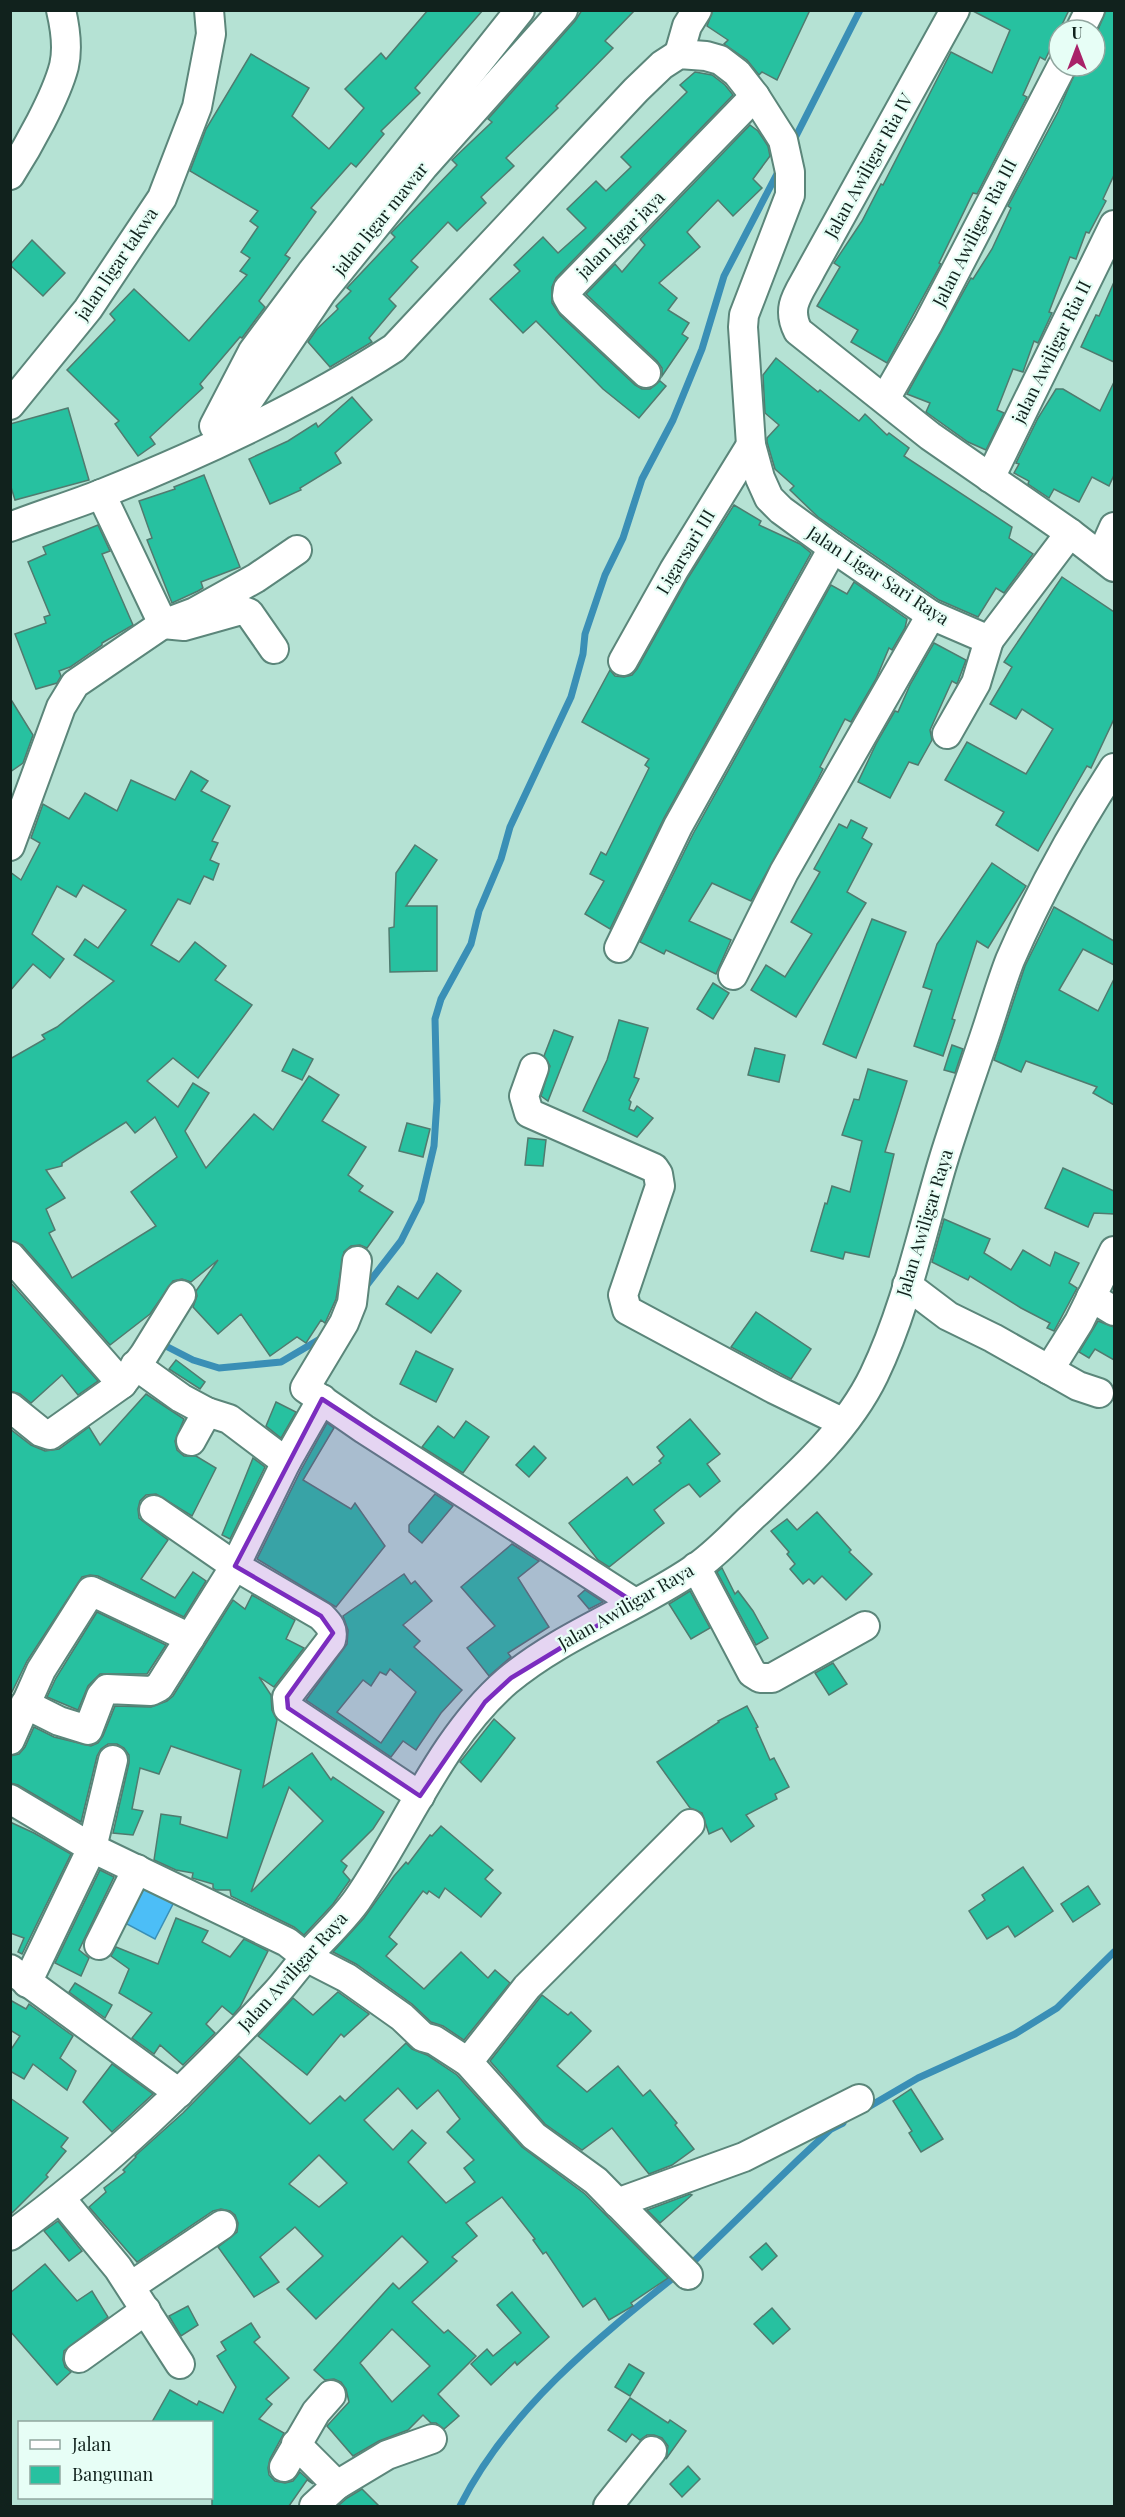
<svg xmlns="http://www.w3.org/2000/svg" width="1125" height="2517" font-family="'Playfair Display',serif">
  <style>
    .water { fill: #4cbef7; stroke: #3a8fb6; stroke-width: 1.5 }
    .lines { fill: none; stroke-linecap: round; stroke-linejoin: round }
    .stream { stroke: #3a8fb6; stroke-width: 7 }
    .building { fill: #27c1a0; stroke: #507b6f; stroke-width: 1.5; fill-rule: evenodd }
    .minor-casing { stroke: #5b867a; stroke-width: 32 }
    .minor { stroke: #fff; stroke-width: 28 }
    .marked { fill: #7b2cbf; fill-opacity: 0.2; stroke: #7b2cbf; stroke-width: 4.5; stroke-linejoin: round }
    .labels { text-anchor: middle; stroke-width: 4.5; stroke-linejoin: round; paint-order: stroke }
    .street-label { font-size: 18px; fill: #11221d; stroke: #e7fef6 }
  </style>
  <rect width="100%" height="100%" fill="#b5e2d4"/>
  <!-- water -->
  <polygon class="water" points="145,1887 173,1904 155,1939 125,1923"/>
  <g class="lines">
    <!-- stream -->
    <g class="stream">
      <polyline points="793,142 860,10"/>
      <polyline points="363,1290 401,1241 421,1201 434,1146 437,1101 435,1019 441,999 471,944 479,911 501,859 510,827 571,697 583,654 585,634 605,575 623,538 642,479 673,420 702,349 724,276 779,170"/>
      <polyline points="158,1342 193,1360 219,1368 281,1362 320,1339"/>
      <polyline points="865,2109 918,2078 1015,2034 1057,2008 1114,1952"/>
      <polyline points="689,2266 799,2159 831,2129 843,2123"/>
      <path d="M460 2506C508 2411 595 2340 678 2274"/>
    </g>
  </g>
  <!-- building -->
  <g class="building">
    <polygon points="428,10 483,10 415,88 420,93 381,131 384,134 356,167 351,163 311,208 316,212 285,255 290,258 259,301 265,307 242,338 240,337 200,384 203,388 150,437 155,444 138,456 115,424 119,421 67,370 115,320 110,314 134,289 189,341 247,275 240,271 250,258 241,252 258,227 250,221 258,211 190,171 206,129 251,54 309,88 292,116 329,149 364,108 345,89 381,53 386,59"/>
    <polygon points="582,10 635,10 605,41 613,48 556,106 558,108 506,158 514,166 481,197 486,203 457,231 448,222 411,261 418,267 389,299 396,306 369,338 372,342 330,367 308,342 317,329 338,309 336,306 351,291 347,288 395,237 391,233 457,165 452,160 492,122 488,119 575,21"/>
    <polygon points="713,10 810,10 777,80 762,72 759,75 747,60 724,44 728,40 707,26"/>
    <polygon points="971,10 1069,10 1045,60 1040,57 1023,95 1027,97 977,194 973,193 939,263 941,264 887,363 851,342 858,330 817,306 840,267 834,263 862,221 881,184 883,185 951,52 992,73 1010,30"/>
    <polygon points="1106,10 1114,10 1114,175 1103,199 1106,201 1089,233 1086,232 1076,259 1070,257 1049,312 1052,313 1038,343 1034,341 1023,372 1013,369 997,410 1004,413 986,450 968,442 926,412 930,403 907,394 971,278 973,279 992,249 1011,208 1008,206 1058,112 1078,66 1095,66 1095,37"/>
    <polygon points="695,72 712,75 725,85 733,95 556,278 552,287 552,303 560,315 635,385 642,389 650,389 660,381 666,386 639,418 603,389 536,321 523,333 490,299 520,271 514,265 543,237 558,253 586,228 567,209 596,181 606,191 631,167 621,157 687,92 680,85"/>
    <polygon points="750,125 758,131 768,146 770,156 753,179 762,188 733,216 718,200 687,232 700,247 659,283 677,298 668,310 689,323 682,334 688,338 662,376 662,368 657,361 586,294 615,264 622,272 645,245 640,239"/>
    <polygon points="32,240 65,273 43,296 10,265"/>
    <polygon points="1114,282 1114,362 1081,347 1096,315 1099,316"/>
    <polygon points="776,358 818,392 820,390 859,421 865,414 887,435 889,433 909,448 904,456 1012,527 1009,538 1033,554 1004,593 996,588 978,617 939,600 818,517 790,490 794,486 775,469 767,442 767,438 779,425 765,413 763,375"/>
    <polygon points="1114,382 1114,475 1109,486 1092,477 1079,502 1054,489 1049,498 1028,484 1029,481 1014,473 1019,464 1016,463 1038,418 1056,389 1063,389 1100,411"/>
    <polygon points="352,397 372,420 335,453 341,463 300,488 301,490 270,504 249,459 288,441 316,423 318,427"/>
    <polygon points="68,408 89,480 15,500 10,484 10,424"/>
    <polygon points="204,475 240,567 201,582 203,588 198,591 172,603 147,540 152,538 139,501 175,489 174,487"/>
    <polygon points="734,505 761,521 759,525 800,544 811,553 664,818 610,929 585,914 604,881 590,874 601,852 606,855 649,768 645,765 649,759 582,722 610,670 615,676 624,677 632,675 637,669 688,578"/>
    <polygon points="98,525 110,551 102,554 133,625 102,643 102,645 70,667 59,671 61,676 57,683 36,689 15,634 46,623 44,617 50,615 28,562 46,554 43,547"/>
    <polygon points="1062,577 1114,612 1114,719 1091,768 1087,766 1038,851 996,825 1004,812 945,780 967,742 1026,774 1053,729 1022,709 1016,719 990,704 1012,667 1004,662"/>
    <polygon points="854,582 907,619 905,628 892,650 889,648 876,679 851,722 845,719 820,767 823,769 818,779 751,901 712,883 689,921 731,940 716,974 666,950 664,954 640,942 693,834 831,585 847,594"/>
    <polygon points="934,643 966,660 957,684 952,681 930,730 932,740 918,765 909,762 890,798 858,782 876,744 895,711 898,712 910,685"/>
    <polygon points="10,698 33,735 23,763 10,772"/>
    <path d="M191 771 208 781 201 791 230 806 212 841 218 843 210 860 219 864 213 880 204 876 190 904 178 899 151 945 179 962 195 942 226 966 215 980 252 1005 198 1078 173 1058 147 1081 178 1107 193 1083 209 1093 185 1131 206 1168 254 1114 273 1130 309 1076 339 1095 322 1121 366 1147 348 1175 363 1186 359 1191 393 1212 367 1248 360 1245 351 1246 344 1252 336 1299 325 1323 321 1320 306 1343 297 1337 270 1356 241 1314 218 1334 193 1307 197 1296 196 1291 218 1260 191 1282 182 1279 173 1281 150 1314 110 1345 22 1245 10 1240V1059L45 1039 42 1035 57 1027 114 981 74 955 85 939 98 948 126 910 83 885 76 897 57 886 32 934 64 959 50 978 33 964 10 991V872L21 880 40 843 31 838 43 804 69 819 85 793 117 811 131 780 175 800ZM155 1117 177 1157 131 1192 156 1226 72 1278 49 1233 55 1230 46 1209 65 1198 46 1170 62 1166V1163L126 1122 135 1133Z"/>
    <polygon points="851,820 867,828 862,838 872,844 847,892 866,903 796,1017 751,990 766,965 785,977 812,934 791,922 820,872 814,869 839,824 847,828"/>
    <polygon points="415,845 437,860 406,906 437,906 437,971 390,972 389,928 394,927 396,873"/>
    <polygon points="992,863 1026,886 988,948 977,941 952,1019 955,1020 943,1056 914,1046 932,990 923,987 937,944"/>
    <polygon points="1054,907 1114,941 1114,965 1083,949 1059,990 1098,1011 1114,979 1114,1105 1093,1093 1097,1087 1026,1061 1021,1072 994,1060 1025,966"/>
    <polygon points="872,919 906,932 856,1058 823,1044"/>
    <polygon points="713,983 729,993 713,1019 697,1009"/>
    <polygon points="619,1020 648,1028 634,1077 639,1079 629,1100 631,1102 629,1109 634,1111 637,1106 653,1118 637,1137 583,1111 607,1060"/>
    <polygon points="554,1030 573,1037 548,1101 541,1096 550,1066 544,1056"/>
    <polygon points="952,1045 963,1049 955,1073 944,1070"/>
    <polygon points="755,1048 785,1055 779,1082 748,1075"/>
    <polygon points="293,1049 313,1059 302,1080 282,1071"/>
    <polygon points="868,1069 907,1081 885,1152 894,1154 869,1257 845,1252 843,1259 811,1251 825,1203 827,1204 832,1186 850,1192 862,1141 842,1135 854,1099 859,1100"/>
    <polygon points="407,1123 430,1129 423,1157 399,1151"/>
    <polygon points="528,1138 546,1140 543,1166 525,1165"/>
    <polygon points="1063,1168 1114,1191 1114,1214 1094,1213 1088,1227 1045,1208"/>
    <polygon points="944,1219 990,1239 984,1253 1011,1270 1023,1250 1050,1266 1055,1252 1079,1263 1069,1283 1077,1288 1054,1331 1047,1328 1050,1323 1021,1308 970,1276 968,1280 932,1262"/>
    <polygon points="437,1273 461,1291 431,1333 386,1304 398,1286 418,1299"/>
    <polygon points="10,1282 98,1381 78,1395 62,1375 31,1403 20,1394 10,1391"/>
    <polygon points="756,1312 811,1349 791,1379 731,1347"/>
    <polygon points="1098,1321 1114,1327 1114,1360 1095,1349 1089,1358 1079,1352"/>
    <polygon points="416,1351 453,1369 436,1402 400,1384"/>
    <polygon points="176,1360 205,1382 200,1389 169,1369"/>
    <polygon points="146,1394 184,1419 175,1441 177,1450 184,1456 196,1456 216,1468 192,1516 156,1494 146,1495 140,1501 138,1509 139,1518 168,1540 141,1579 175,1598 193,1572 206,1581 184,1617 98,1576 90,1575 82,1577 27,1661 10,1696 10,1429 31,1445 45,1451 59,1449 89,1427 100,1445"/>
    <polygon points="276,1402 296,1412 281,1438 266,1426"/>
    <polygon points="690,1419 720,1454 707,1464 720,1481 700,1497 689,1484 682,1488 654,1510 664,1523 609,1567 598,1560 569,1523 627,1477 633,1485 661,1463 659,1461 664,1456 657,1447"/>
    <polygon points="466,1421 489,1437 463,1473 422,1447 438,1426 454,1438"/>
    <polygon points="327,1423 334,1428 303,1480 351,1509 355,1503 385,1546 336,1607 257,1559 301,1470"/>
    <polygon points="534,1446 546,1458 529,1477 516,1465"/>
    <polygon points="253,1458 265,1467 230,1539 222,1535"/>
    <polygon points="435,1494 453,1506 422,1543 409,1532 409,1525"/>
    <polygon points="817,1512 851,1550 849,1552 872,1574 846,1600 822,1576 814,1584 809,1579 803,1584 790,1569 795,1564 787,1554 789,1552 771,1531 787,1519 797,1530"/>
    <polygon points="512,1544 539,1561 518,1578 549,1627 508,1653 511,1657 489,1676 467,1648 495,1626 461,1587"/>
    <polygon points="722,1568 735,1594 738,1591 753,1611 768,1638 756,1645 717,1572"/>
    <path d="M404 1574 411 1584 415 1581 432 1601 403 1625 420 1641 414 1647 462 1690 441 1713 416 1750 403 1741 391 1757 306 1700 347 1644 348 1630 343 1616ZM390 1669 416 1692 381 1743 337 1712 363 1680 371 1686 380 1672 386 1675Z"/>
    <polygon points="585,1590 603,1602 589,1609 578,1596"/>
    <polygon points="690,1591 710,1628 691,1639 669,1604"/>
    <path d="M252 1595 295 1620 286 1639 304 1648 274 1687 259 1677 271 1695 272 1710 277 1720 263 1787 312 1753 331 1780 333 1777 384 1812 373 1829 341 1861 347 1866 343 1872 350 1880 333 1904 304 1935 294 1927 231 1896 230 1890H216L213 1888V1884L192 1878 193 1873 176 1870 154 1860 161 1814 181 1817 180 1824 227 1838 241 1770 171 1746 159 1774 140 1768 132 1809 143 1811 133 1835 113 1833 129 1763V1755L124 1748 117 1744H108L101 1749 97 1756 81 1822 18 1785 10 1783V1756L19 1754 25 1747 34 1727 54 1737 91 1746 98 1743 103 1736 115 1706 151 1707 167 1701 173 1696 233 1600 245 1609ZM289 1787 323 1821 251 1892Z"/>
    <polygon points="97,1612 166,1645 147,1674 100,1674 88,1686 78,1710 47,1697 56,1678"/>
    <polygon points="833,1663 847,1684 829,1695 815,1673"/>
    <polygon points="747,1706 758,1727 756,1728 770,1760 774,1758 789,1787 775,1794 777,1799 746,1815 754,1826 731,1842 722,1828 709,1834 702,1813 690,1808 657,1762 719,1722 718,1721"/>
    <polygon points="494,1719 515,1738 481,1782 460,1762"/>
    <polygon points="10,1822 34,1833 71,1854 22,1954 18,1952 24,1938 10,1933"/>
    <polygon points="441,1826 493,1870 485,1879 501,1893 481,1917 445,1888 439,1898 429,1891 427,1894 423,1891 389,1937 397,1944 386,1956 424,1989 461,1952 488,1978 495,1970 510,1983 464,2040 443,2026 431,2022 412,2004 356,1964 333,1952 364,1918 394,1876 406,1862 408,1864 430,1835 432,1836"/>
    <polygon points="1023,1867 1053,1911 1015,1937 1008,1926 987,1939 969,1911 985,1900 982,1895"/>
    <polygon points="100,1870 114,1877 79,1950 89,1958 81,1976 55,1963"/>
    <polygon points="1088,1886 1100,1904 1073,1922 1061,1904"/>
    <polygon points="176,1918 208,1931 202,1942 230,1957 244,1939 268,1951 240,2007 233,2015 222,2006 206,2024 215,2033 183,2065 160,2045 154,2054 132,2038 152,2013 119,1993 129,1969 111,1956 116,1947 158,1964"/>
    <polygon points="75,1983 112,2005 105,2018 69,1992"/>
    <polygon points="338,1992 369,2014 344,2037 341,2034 307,2075 258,2036 293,1998 313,2015"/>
    <polygon points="542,1995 568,2015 571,2012 591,2031 557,2066 587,2092 618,2066 643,2096 650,2090 677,2123 675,2125 694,2149 672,2165 649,2174 612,2128 582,2150 545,2124 490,2061"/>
    <polygon points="10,2000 26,2009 29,2004 73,2036 60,2058 76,2071 67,2090 33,2064 24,2079 10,2071 10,2051 20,2036 10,2030"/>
    <path d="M406 2043 412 2049 427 2055 457 2075 522 2147 585 2194 668 2278 631 2303 633 2306 609 2320 595 2298 583 2307 546 2252 543 2254 533 2240 535 2239 502 2197 466 2223 477 2236 452 2257 457 2261 412 2302 444 2333 448 2330 476 2356 438 2394 459 2416 444 2429 436 2423H431L423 2415 408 2430 379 2441 353 2456 327 2426 349 2402 346 2389 341 2382 334 2379 325 2380 314 2370 393 2283 399 2289 428 2262 402 2236 316 2319 287 2289 323 2256 295 2227 260 2257 279 2282 254 2297 218 2247 237 2232 238 2223 235 2215 230 2211 221 2209 213 2211 137 2262 89 2207 106 2192 104 2188 125 2172 123 2170 136 2157 135 2156 183 2113 239 2056 310 2124 340 2096 345 2101ZM398 2088 417 2109 438 2090 460 2119 447 2132 474 2160 464 2168 475 2182 446 2203 408 2162 426 2143 412 2130 393 2150 364 2120ZM319 2155 347 2183 319 2207 289 2184ZM392 2329 430 2366 392 2402 360 2363Z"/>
    <polygon points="112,2064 153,2094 112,2132 83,2102"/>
    <polygon points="911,2089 943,2139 921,2152 909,2133 912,2131 893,2101"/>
    <polygon points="10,2098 68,2138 61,2147 66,2151 46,2175 48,2177 10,2215"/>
    <polygon points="690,2194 692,2195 660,2223 647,2210"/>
    <polygon points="58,2221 82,2251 69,2261 44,2231"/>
    <polygon points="766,2243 777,2256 762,2270 750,2257"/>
    <polygon points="45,2264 77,2301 92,2291 108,2317 64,2351 63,2360 65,2367 71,2372 57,2385 10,2331 10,2293"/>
    <polygon points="512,2292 549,2337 517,2365 515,2362 491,2385 471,2364 487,2349 493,2356 521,2333 497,2305"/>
    <polygon points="188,2306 198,2325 181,2336 169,2316"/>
    <polygon points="772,2308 790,2329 773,2344 754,2324"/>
    <polygon points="251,2323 260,2337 254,2342 289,2378 266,2399 272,2404 259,2419 284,2433 270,2459 268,2468 269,2475 275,2481 285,2483 293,2481 300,2472 313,2484 307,2480 289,2506 212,2506 212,2422 152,2422 170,2390 197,2405 199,2401 223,2413 236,2387 217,2356 226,2350 221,2342"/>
    <polygon points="629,2364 644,2373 630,2396 615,2387"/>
    <polygon points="630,2398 668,2423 670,2420 686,2431 666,2459 668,2446 662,2438 654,2435 647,2435 640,2440 632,2434 626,2442 608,2430"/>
    <polygon points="688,2466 700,2479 682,2497 670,2484"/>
    <polygon points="362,2489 379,2506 338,2506 347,2498"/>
  </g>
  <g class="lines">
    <defs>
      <g id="minor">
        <path d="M955 10 811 270C800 292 785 306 798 331L930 436 1070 533 1114 567"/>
        <polyline points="1080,30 1090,10"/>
        <polyline points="679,54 687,26 697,10"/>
        <path d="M10 175C28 147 56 97 64 66 68 49 65 27 61 10"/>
        <polyline points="646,373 571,303 567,296 568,289 755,96"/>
        <polyline points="885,399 928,324 1062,66"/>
        <polyline points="10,405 88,309 162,198 197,107 211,34 209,10"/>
        <polyline points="214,426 253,351 311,273 520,10"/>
        <polyline points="221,441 322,292 424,166 563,10"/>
        <polyline points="990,478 1114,225"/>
        <polyline points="101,494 163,624 184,626 241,610 249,613 274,649"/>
        <path d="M10 527C40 515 71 506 101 494 198 455 306 405 394 348L636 90 662 65 679 54 706 56 720 60 737 73 755 96 783 140 790 172V195L744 315 743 327 751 445 760 478 769 498 781 510 833 548 931 615 989 640 1070 533"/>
        <polyline points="1101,556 1114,527"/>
        <polyline points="623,661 674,570 751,445"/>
        <polyline points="947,734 976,683 989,640"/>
        <polyline points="10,846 61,707 75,684 163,624 195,612 256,578 297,550"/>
        <polyline points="619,948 678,826 833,548"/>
        <polyline points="733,975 784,872 931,615"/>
        <polyline points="534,1068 524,1096 529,1113 654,1168 658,1174 660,1186 623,1295 627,1310 774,1389 842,1422"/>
        <polyline points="10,1256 122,1384"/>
        <polyline points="357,1261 352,1303 344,1323 305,1388 364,1429 635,1603"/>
        <polyline points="907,1285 948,1316 993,1338 1078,1386 1099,1393"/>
        <polyline points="1091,1297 1114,1311"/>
        <polyline points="135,1365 181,1398 207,1412 229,1419 286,1462"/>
        <polyline points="1049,1370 1079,1322 1114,1251"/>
        <polyline points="10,1407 41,1432 50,1435 122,1384 144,1355 181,1295"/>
        <polyline points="191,1441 207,1412"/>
        <path d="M154 1510 235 1566 321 1616C329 1624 334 1629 331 1640L287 1697 288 1708 420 1796"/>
        <polyline points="696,1567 752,1673 760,1678 772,1678 865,1626"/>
        <polyline points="25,1704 59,1721 88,1730 101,1696 107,1689 151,1691 159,1687 235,1566 286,1462 322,1399"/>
        <polyline points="10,1740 41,1670 91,1591 190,1638"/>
        <polyline points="10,1799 92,1848 287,1942 306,1957 347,1978 402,2017 423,2037 434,2040 468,2062 534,2136 596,2181 688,2275"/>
        <polyline points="99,1945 137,1869"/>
        <polyline points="10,1969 179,2093"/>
        <polyline points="27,1983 92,1848 113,1760"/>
        <polyline points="468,2062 527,1987 690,1824"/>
        <polyline points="61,2199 118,2268 180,2364"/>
        <polyline points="617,2203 744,2157 859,2099"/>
        <path d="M10 2236C108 2165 194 2081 276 1993 287 1981 296 1968 307 1956 324 1937 342 1921 357 1900 406 1829 441 1738 507 1681 563 1634 634 1610 694 1569 715 1555 733 1535 751 1518 796 1476 847 1431 874 1375 907 1306 922 1230 944 1158 957 1116 972 1074 986 1032 994 1008 1001 983 1010 960 1039 893 1075 828 1114 768"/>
        <polyline points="131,2286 222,2225"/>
        <polyline points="79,2358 146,2310"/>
        <polyline points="296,2444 337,2485"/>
        <polyline points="284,2467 316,2412 331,2395"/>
        <polyline points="314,2506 337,2485 387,2455 432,2439"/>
        <polyline points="608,2506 652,2451"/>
      </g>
    </defs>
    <!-- minor casing -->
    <use href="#minor" class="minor-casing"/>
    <!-- minor -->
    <use href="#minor" class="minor"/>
  </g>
  <!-- marked area -->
  <path class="marked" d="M322 1399 635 1603 511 1678 485 1702 420 1796 288 1708 287 1697 333 1633 321 1616 235 1566Z"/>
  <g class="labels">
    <!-- street labels -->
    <g class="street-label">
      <text transform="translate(869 166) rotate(-61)" y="6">Jalan Awiligar Ria IV</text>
      <text transform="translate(381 219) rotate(-51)" y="6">jalan ligar mawar</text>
      <text transform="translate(975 233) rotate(-63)" y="6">Jalan Awiligar Ria III</text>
      <text transform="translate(621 235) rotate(-45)" y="6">jalan ligar jaya</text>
      <text transform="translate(117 264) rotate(-56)" y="6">jalan ligar takwa</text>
      <text transform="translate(1052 352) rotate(-64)" y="6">jalan Awiligar Ria II</text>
      <text transform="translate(686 552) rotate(-59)" y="6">Ligarsari III</text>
      <text transform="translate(878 576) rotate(33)" y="6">Jalan Ligar Sari Raya</text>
      <text transform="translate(925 1223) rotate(-73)" y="6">Jalan Awiligar Raya</text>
      <text transform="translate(626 1607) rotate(-30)" y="6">Jalan Awiligar Raya</text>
      <text transform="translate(293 1972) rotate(-48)" y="6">Jalan Awiligar Raya</text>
    </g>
  </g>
  <!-- border -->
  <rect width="1125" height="2517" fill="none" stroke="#11221d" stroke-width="24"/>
  <!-- legend -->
  <rect x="18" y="2421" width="195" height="78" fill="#e7fef6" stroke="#91a69f" stroke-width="1.5"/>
  <rect x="30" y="2440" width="30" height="9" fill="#ffffff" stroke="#91a69f" stroke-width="1.5"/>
  <text x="72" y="2451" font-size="18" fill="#11221d">Jalan</text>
  <rect x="30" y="2466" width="30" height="18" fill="#27c1a0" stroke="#91a69f" stroke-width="1.5"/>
  <text x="72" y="2481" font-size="18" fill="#11221d">Bangunan</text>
  <!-- north arrow -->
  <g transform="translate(1077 48)"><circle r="28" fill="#e7fef6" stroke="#91a69f" stroke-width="1.5"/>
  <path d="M0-4.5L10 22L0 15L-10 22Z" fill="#a92269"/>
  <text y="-9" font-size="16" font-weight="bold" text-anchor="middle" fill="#11221d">U</text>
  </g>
</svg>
